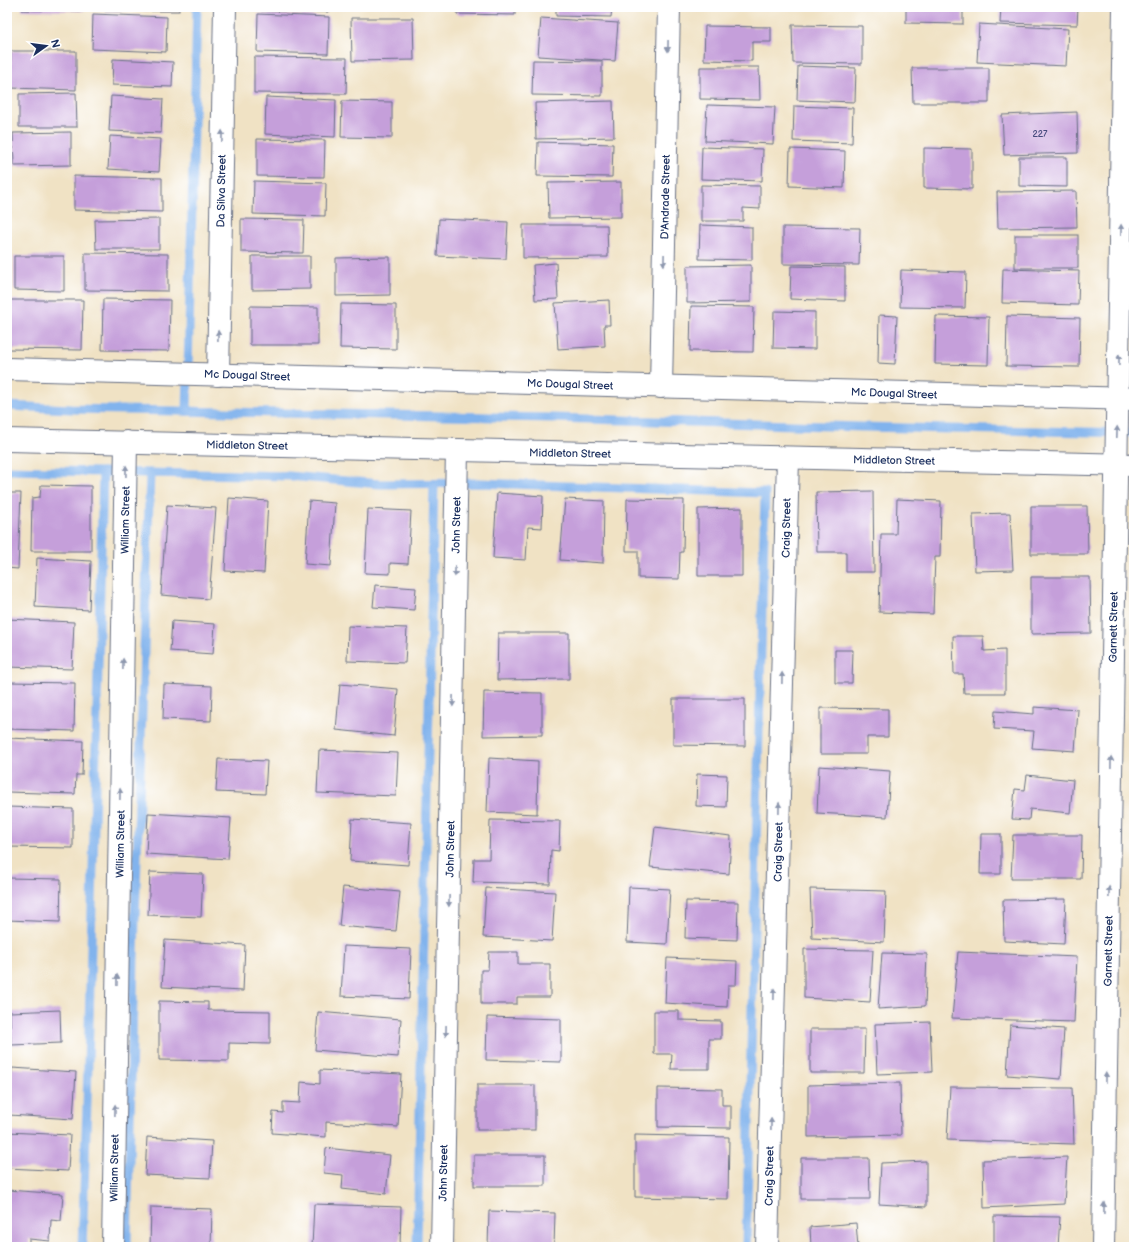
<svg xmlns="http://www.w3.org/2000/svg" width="1141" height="1254" font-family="'Balsamiq Sans',sans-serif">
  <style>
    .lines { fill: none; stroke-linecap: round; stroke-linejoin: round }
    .stream { stroke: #81b3ed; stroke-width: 9 }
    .building { fill: #c59fda }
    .minor-casing { stroke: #666e82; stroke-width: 24 }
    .tertiary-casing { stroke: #666e82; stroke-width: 24 }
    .minor { stroke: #fff; stroke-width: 22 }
    .tertiary { stroke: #fff; stroke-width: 22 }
    .oneway { fill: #8d97ae }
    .labels { text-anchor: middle; stroke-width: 3; stroke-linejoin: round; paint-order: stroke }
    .number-label { font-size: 9px; fill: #464b7d }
    .street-label { font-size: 11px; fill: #1b2f5e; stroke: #fff }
  </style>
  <rect width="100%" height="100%" fill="#fff"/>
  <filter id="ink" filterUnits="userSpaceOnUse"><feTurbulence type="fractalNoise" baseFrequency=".025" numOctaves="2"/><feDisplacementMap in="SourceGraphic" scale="8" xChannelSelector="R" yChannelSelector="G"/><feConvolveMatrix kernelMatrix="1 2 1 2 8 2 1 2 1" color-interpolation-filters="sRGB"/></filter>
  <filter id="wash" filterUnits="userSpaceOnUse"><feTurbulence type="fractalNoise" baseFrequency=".012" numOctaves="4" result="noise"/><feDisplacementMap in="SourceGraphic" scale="16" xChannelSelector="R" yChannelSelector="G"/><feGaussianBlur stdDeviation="0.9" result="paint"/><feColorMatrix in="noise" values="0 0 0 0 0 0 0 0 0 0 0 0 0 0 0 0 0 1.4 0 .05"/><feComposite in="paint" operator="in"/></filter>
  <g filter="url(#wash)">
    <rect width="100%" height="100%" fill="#f0e2c4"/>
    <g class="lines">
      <!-- stream -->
      <g class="stream">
        <polyline points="7,406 71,409 553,418 862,427 1134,433"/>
        <polyline points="187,411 197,7"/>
        <polyline points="7,470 289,476 380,484 481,483 765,493 746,1247"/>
        <polyline points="82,1247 87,1105 103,472"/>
        <polyline points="127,1247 135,920 150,473"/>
        <polyline points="417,1247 434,484"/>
      </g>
    </g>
    <g id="blocks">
      <!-- building -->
      <g class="building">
        <polygon points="22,7 84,7 84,11 22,10"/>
        <rect x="105" y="7" width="74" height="4"/>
        <polygon points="262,7 329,7 328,12 261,11"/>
        <polygon points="457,7 515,7 515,15 457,14"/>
        <polygon points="556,7 612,7 611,17 556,16"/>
        <polygon points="906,7 963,7 963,24 906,23"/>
        <polygon points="1001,7 1078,7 1077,25 1000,23"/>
        <polygon points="93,14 167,17 166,52 92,49"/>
        <polygon points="258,14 329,17 328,54 257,52"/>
        <polygon points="351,18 413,18 414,60 352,61"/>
        <polygon points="541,18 618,23 615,61 538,56"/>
        <polygon points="979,24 1068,29 1066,66 977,62"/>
        <polygon points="792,25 862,26 862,64 793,63"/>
        <polygon points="705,26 771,27 771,42 752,42 752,61 704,60"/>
        <polygon points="11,51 76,51 76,90 10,88"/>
        <polygon points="254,57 347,58 346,94 254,93"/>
        <polygon points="113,59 173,62 172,87 112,85"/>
        <polygon points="533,60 602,61 602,96 532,95"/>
        <polygon points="798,66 856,68 855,102 797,100"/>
        <polygon points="700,67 759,67 760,100 700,99"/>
        <polygon points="912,68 989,68 989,103 913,103"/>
        <polygon points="76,93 77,127 19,127 19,94"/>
        <polygon points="111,96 163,99 161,133 109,131"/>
        <polygon points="266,97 336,100 335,137 265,134"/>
        <polygon points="342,101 392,102 392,138 341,137"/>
        <polygon points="613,101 614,137 536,139 535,103"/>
        <polygon points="707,105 775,107 773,144 705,141"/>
        <polygon points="794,106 853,108 852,143 793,141"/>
        <polygon points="1077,112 1078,153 1004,155 1002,115"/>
        <polygon points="71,132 71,165 14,166 13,133"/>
        <polygon points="110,136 161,139 159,172 108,169"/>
        <polygon points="257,139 325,140 324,177 257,176"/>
        <polygon points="538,142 613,144 612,177 537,176"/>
        <polygon points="702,147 763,149 762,181 701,179"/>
        <polygon points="924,148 972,149 972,189 924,188"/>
        <polygon points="790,149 845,151 844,188 789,186"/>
        <polygon points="1019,157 1067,157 1067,187 1019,186"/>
        <polygon points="74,176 162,178 162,212 74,210"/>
        <polygon points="254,181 326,183 325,216 253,214"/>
        <polygon points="621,182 621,217 549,218 548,183"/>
        <polygon points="701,185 760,186 760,209 743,208 743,221 701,221"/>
        <polygon points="1076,191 1077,227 998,228 997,192"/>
        <polygon points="159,219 159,249 96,249 95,220"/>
        <polygon points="241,219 304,220 303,253 241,252"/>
        <polygon points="439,219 508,222 506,259 437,256"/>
        <polygon points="523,225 607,225 608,257 523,258"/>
        <polygon points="700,225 752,227 752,260 699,259"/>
        <polygon points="783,227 860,228 859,265 783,264"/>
        <rect x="1015" y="235" width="63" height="33"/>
        <polygon points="85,253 168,254 168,291 85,290"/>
        <polygon points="14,256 64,256 64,291 14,290"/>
        <polygon points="252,256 310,256 310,289 252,290"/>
        <polygon points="390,257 390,295 336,296 336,258"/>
        <polygon points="556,263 558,299 535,300 533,265"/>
        <polygon points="751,265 751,302 687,303 687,266"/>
        <polygon points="791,266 845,267 845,301 790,299"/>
        <polygon points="1003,269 1079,271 1078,305 1002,303"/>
        <polygon points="901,270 966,272 965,308 900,307"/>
        <polygon points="103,299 170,300 169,351 102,350"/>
        <polygon points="7,300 83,300 82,350 7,349"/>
        <polygon points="609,300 610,325 604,325 605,346 558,349 555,303"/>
        <polygon points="341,304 396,305 396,349 340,348"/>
        <polygon points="250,306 318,307 318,345 250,345"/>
        <polygon points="691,306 754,307 753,352 690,351"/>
        <polygon points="774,311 815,312 815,349 773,348"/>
        <polygon points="879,315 897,316 895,364 878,363"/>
        <polygon points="936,316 989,317 988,365 935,364"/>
        <polygon points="1007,316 1080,318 1079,367 1006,366"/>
        <polygon points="41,485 91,486 91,551 31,551 32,498 40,497"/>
        <polygon points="873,491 874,572 846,572 846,552 817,552 816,492"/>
        <polygon points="7,493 21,493 18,569 7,568"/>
        <polygon points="497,493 543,496 542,528 528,527 526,560 493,558"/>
        <polygon points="229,498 268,501 264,573 225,571"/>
        <polygon points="565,499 604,501 603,563 560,560"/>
        <polygon points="627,499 684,500 683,552 680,552 679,579 638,578 638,551 626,551"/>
        <polygon points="897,499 941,501 940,557 935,557 933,614 879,612 881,534 896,534"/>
        <polygon points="309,501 335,503 331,566 305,564"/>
        <polygon points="167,505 216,508 209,599 161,595"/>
        <polygon points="1031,506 1087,506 1088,554 1031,554"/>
        <polygon points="742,508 742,576 698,576 698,509"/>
        <polygon points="368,509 411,511 408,564 390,563 390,574 365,573"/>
        <polygon points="1010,513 1013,570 975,571 973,514"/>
        <polygon points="37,558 91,561 89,610 35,607"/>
        <polygon points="1031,577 1090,577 1091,633 1031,634"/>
        <polygon points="375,585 416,588 414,610 373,607"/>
        <polygon points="7,619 74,622 72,669 7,667"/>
        <polygon points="172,621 215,624 213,654 170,651"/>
        <polygon points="348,626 407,628 405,663 347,661"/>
        <polygon points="498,633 569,633 569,679 497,680"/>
        <polygon points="953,636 983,636 984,651 1005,650 1005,693 964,693 963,674 954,674"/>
        <polygon points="835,650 853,650 852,683 835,683"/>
        <polygon points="7,682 75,683 74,731 7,729"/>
        <polygon points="164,684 212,686 211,721 163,719"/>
        <polygon points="340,684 398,689 394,736 336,730"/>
        <polygon points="484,692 542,693 542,735 483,736"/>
        <polygon points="673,699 745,699 745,746 673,745"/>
        <polygon points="1034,707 1078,710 1075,751 1032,748 1034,731 994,729 995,711 1034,714"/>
        <polygon points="820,708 888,709 888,737 867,737 867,754 820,754"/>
        <polygon points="7,738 83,741 82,775 76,775 75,794 7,792"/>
        <polygon points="319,750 398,753 396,796 317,793"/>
        <polygon points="489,758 538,761 537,814 487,812"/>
        <polygon points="218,759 267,761 265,794 216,792"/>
        <polygon points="819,766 890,771 887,817 817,813"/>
        <polygon points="697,774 727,775 726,807 696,806"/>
        <polygon points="1027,775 1073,780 1070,813 1030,809 1029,820 1012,819 1015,789 1025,790"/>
        <polygon points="7,807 73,809 73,848 7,847"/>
        <polygon points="148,813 231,818 228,859 146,854"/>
        <polygon points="352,819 411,823 408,865 350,861"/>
        <polygon points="490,820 560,821 559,851 551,850 550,884 473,882 474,859 489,859"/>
        <polygon points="655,827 731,836 729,874 650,867"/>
        <polygon points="981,834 1001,834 1001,874 980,874"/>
        <polygon points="1013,835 1082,835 1081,879 1011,879"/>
        <polygon points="150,872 203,874 201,917 148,915"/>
        <polygon points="7,878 61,879 60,922 7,920"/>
        <polygon points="343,887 400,892 396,931 339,926"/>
        <polygon points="629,887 670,889 667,944 627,942"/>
        <polygon points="486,888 555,892 552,941 483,937"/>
        <polygon points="810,889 886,891 884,942 812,938"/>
        <polygon points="1066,899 1064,944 1004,941 1003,900"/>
        <polygon points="686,901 738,902 737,940 685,938"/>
        <polygon points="165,940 245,945 243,991 162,987"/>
        <polygon points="344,946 411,949 409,999 341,996"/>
        <polygon points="804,949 873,950 870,1002 804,998"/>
        <polygon points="489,952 518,952 518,964 550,964 550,997 517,997 517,1004 481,1004 481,970 488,970"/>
        <polygon points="958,952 1077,957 1074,1022 952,1018"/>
        <polygon points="882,953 927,954 925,1006 878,1009"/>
        <polygon points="667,958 737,961 736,985 728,985 727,1007 665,1003"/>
        <polygon points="159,1001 208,1002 208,1010 270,1011 270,1044 229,1043 229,1061 159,1060"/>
        <polygon points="60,1010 61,1043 11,1045 10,1012"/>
        <polygon points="654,1011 679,1011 679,1020 721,1021 721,1039 709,1039 709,1069 671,1069 672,1054 654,1054"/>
        <polygon points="318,1012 401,1019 398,1057 315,1050"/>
        <polygon points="487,1017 561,1019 561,1062 486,1060"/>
        <polygon points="930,1022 932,1072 877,1074 875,1024"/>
        <polygon points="1010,1025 1064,1029 1061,1079 1007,1075"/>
        <polygon points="810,1029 865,1029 864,1073 810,1073"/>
        <polygon points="12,1068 76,1072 73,1119 9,1115"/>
        <polygon points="320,1070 401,1074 398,1127 326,1122 326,1137 272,1133 273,1112 283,1113 283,1102 300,1103 301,1082 320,1084"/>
        <polygon points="900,1083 901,1135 808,1137 808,1085"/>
        <rect x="477" y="1085" width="58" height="45"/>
        <polygon points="950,1087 1072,1088 1074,1144 947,1140"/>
        <polygon points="658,1088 722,1089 722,1105 731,1105 731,1128 658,1127"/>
        <polygon points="7,1132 70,1135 68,1171 7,1168"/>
        <polygon points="635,1135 729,1137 728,1199 635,1197"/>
        <polygon points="147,1137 212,1141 210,1178 145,1175"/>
        <polygon points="326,1148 390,1155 386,1194 342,1189 343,1175 324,1173"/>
        <rect x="474" y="1155" width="71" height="31"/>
        <polygon points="1067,1157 1064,1204 984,1208 983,1160"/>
        <polygon points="801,1158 869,1158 870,1199 801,1199"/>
        <polygon points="926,1161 926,1207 879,1204 881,1163"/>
        <polygon points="7,1190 63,1194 61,1221 51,1220 50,1241 29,1239 29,1247 7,1247"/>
        <polygon points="314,1204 401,1207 400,1247 312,1247"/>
        <polygon points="151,1207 212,1209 211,1247 150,1247"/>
        <polygon points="489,1211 555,1213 554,1247 488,1247"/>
        <polygon points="994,1216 1060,1217 1058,1247 994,1247"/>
        <polygon points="856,1223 858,1247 811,1247 810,1227"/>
      </g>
    </g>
  </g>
  <g filter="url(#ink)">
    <use href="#blocks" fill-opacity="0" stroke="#666e82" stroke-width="1"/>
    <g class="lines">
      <defs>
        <g id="minor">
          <polyline points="7,369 1134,399"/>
          <polyline points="218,375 225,7"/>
          <polyline points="661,387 669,7"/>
          <polyline points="113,1247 126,442"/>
          <polyline points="442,1247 457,450"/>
          <polyline points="767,1247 788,458"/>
        </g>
        <g id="tertiary">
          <polyline points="7,440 1134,465"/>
          <polyline points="1103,1247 1124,7"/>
        </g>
      </defs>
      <!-- minor casing -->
      <use href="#minor" class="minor-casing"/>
      <!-- tertiary casing -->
      <use href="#tertiary" class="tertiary-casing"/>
      <!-- minor -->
      <use href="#minor" class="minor"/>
      <!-- tertiary -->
      <use href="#tertiary" class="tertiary"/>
    </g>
    <!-- one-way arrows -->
    <defs><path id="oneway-solid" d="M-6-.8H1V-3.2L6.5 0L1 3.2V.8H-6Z"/></defs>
    <g class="oneway">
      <use href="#oneway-solid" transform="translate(668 46) rotate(91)"/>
      <use href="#oneway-solid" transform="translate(222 136) rotate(-89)"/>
      <use href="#oneway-solid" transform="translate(1121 230) rotate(-89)"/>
      <use href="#oneway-solid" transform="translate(664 260) rotate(91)"/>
      <use href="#oneway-solid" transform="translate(218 336) rotate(-89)"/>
      <use href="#oneway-solid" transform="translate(1119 360) rotate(-89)"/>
      <use href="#oneway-solid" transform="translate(1117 432) rotate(-88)"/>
      <use href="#oneway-solid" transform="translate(126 471) rotate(-89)"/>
      <use href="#oneway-solid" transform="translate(455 571) rotate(91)"/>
      <use href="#oneway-solid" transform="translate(123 664) rotate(-89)"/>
      <use href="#oneway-solid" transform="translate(782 678) rotate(-89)"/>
      <use href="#oneway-solid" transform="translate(453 701) rotate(91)"/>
      <use href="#oneway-solid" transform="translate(1111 762) rotate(-89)"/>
      <use href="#oneway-solid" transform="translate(120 794) rotate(-89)"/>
      <use href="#oneway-solid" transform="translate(779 808) rotate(-89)"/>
      <use href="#oneway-solid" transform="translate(1109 892) rotate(-89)"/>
      <use href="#oneway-solid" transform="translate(449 901) rotate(91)"/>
      <use href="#oneway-solid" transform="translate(117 980) rotate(-89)"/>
      <use href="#oneway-solid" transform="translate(774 994) rotate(-89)"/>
      <use href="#oneway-solid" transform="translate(446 1031) rotate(91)"/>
      <use href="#oneway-solid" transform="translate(1106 1078) rotate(-89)"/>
      <use href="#oneway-solid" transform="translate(115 1110) rotate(-89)"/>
      <use href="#oneway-solid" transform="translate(771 1124) rotate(-89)"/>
      <use href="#oneway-solid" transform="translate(1104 1208) rotate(-89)"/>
    </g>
  </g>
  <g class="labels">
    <!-- number labels -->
    <g class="number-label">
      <text x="1040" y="137">227</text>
    </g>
    <!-- street labels -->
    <g class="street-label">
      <text transform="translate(221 191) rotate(-89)" y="4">Da Silva Street</text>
      <text transform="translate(665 197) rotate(-89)" y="4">D'Andrade Street</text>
      <text transform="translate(247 375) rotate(2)" y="4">Mc Dougal Street</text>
      <text transform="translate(570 384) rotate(2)" y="4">Mc Dougal Street</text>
      <text transform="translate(894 393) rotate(2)" y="4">Mc Dougal Street</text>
      <text transform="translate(247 445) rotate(1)" y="4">Middleton Street</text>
      <text transform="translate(570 453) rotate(1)" y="4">Middleton Street</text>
      <text transform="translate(894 460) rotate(1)" y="4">Middleton Street</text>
      <text transform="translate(125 520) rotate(-89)" y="4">William Street</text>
      <text transform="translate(456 525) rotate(-89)" y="4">John Street</text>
      <text transform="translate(786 528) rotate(-89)" y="4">Craig Street</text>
      <text transform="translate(1113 627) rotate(-89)" y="4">Garnett Street</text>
      <text transform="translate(120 844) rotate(-89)" y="4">William Street</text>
      <text transform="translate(450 849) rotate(-89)" y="4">John Street</text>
      <text transform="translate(778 852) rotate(-89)" y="4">Craig Street</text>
      <text transform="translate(1108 951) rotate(-89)" y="4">Garnett Street</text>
      <text transform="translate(114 1168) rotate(-89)" y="4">William Street</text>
      <text transform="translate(443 1173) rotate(-89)" y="4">John Street</text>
      <text transform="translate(769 1176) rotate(-89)" y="4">Craig Street</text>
    </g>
  </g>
  <!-- margin -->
  <rect width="1141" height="1254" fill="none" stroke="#fff" stroke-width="24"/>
  <!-- north arrow -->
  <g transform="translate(46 46) rotate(76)" stroke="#ffffff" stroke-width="3" paint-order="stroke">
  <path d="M0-3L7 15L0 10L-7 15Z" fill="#1b2f5e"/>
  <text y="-6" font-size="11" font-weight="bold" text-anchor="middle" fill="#1b2f5e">N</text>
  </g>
</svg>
